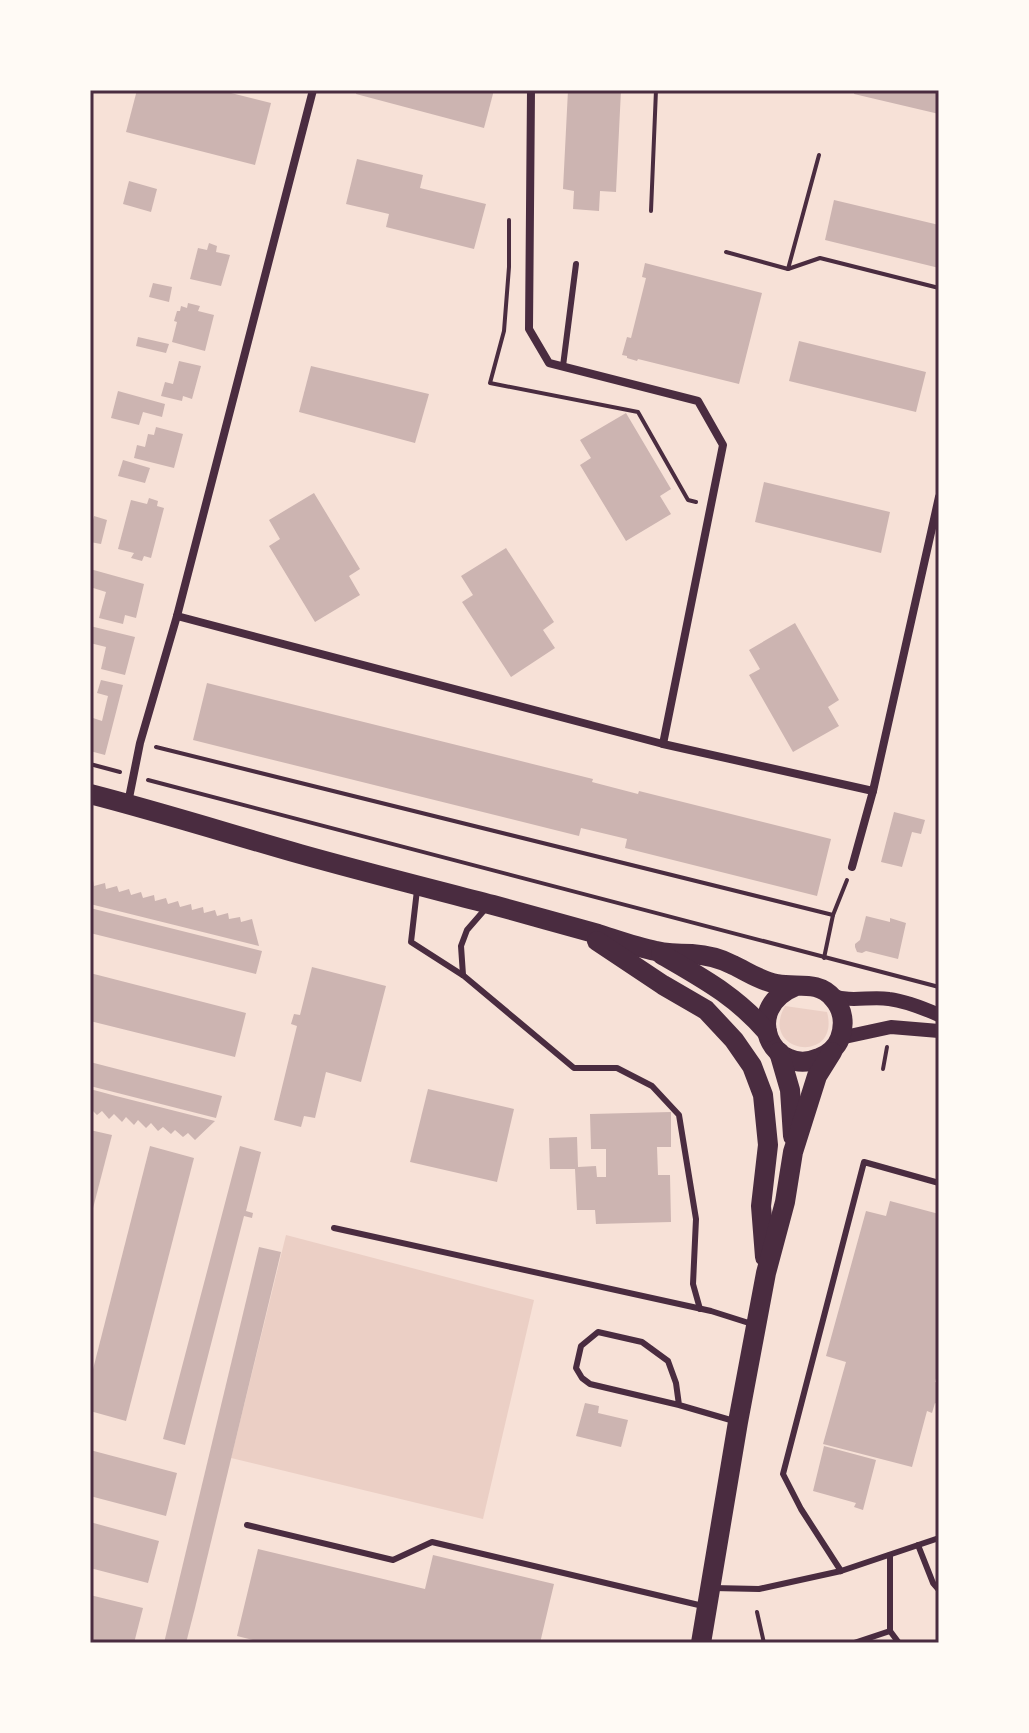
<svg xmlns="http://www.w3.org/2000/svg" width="1029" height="1733" font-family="'Playfair Display',serif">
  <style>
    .green { fill: #ebcfc5 }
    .building { fill: #ccb4b1 }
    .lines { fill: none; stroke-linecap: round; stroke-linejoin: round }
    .path { stroke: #4a2c40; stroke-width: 4 }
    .service { stroke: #4a2c40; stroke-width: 6 }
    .minor { stroke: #4a2c40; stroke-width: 8 }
    .tertiary { stroke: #4a2c40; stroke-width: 14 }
    .primary { stroke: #4a2c40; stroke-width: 20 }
    .neatline { fill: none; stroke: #4a2c40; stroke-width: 3 }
  </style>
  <rect width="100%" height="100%" fill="#f7e1d7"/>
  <!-- green -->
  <g class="green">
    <path d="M785 1006 827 1012C841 1065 758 1054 785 1006Z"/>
    <polygon points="286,1235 534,1300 483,1519 231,1458"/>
  </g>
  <!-- building -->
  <g class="building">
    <polygon points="137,90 219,90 271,103 255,165 126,132"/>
    <polygon points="357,90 494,90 484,128 356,94"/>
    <polygon points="568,90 621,90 616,192 600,191 599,211 573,209 574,191 563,189"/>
    <polygon points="855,90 939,90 939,114 854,94"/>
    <polygon points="357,159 423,175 420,188 486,204 474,249 386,227 389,214 346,204"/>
    <polygon points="129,181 157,189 151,212 123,204"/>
    <polygon points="834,200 939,225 939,268 825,240"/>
    <polygon points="209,243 217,246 216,252 230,255 221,286 190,279 198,248 207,250"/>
    <polygon points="645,263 762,293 739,384 638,359 637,361 627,358 627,356 622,355 627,337 631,338 646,278 642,277"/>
    <polygon points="153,283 172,287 169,302 149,297"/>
    <polygon points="188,303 200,306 198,311 214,315 205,351 172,342 177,322 174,321 177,311 180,311 181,306 187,308"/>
    <polygon points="138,337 169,344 166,353 136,346"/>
    <polygon points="799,341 926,372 916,412 789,381"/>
    <polygon points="179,361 201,366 192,399 183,396 182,401 161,396 165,382 173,384"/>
    <polygon points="311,366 429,394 415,443 299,412"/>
    <polygon points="118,391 165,404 162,417 143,412 139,425 111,418"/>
    <polygon points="626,413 671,489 660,496 671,514 626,541 580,465 591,458 580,440"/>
    <polygon points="156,427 183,434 174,468 134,458 137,445 145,447 148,434 154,435"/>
    <polygon points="123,460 150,468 145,483 118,476"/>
    <polygon points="764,482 890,512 881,553 755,522"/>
    <polygon points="314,493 360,569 349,576 360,595 315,622 269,546 280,539 269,520"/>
    <polygon points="149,498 158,501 157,506 164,508 151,558 144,556 142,561 131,558 134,553 118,549 131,500 147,504"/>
    <polygon points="94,516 107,520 101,544 90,542 90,532"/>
    <polygon points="506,548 554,622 543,630 555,648 511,677 462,602 473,595 461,576"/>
    <polygon points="90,569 144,584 136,618 125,615 123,624 99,618 106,592 90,587"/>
    <polygon points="795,623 839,700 828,707 839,726 793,752 749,675 760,669 749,650"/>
    <polygon points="90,626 135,637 125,675 101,669 106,647 90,643"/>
    <polygon points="101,680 123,685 105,755 90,751 90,717 102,721 108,696 97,693"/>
    <polygon points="207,683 593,779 592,782 638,794 639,791 831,839 817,896 625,848 627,839 581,828 579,836 193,740"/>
    <polygon points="894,812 925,820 921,834 912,832 902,867 881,862"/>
    <polygon points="93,880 94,886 105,883 106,889 117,886 119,892 129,889 131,895 141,892 143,898 154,895 155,901 166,898 168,904 178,901 180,907 191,904 192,910 203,907 204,913 215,910 217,916 228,913 229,919 240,917 241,922 252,919 259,946 90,904 90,881"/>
    <polygon points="90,908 262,951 256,974 90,933"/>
    <polygon points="866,916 890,922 890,918 906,923 898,959 866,951 862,953 857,952 855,947 855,944 860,940"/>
    <polygon points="312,967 386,986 361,1082 326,1072 315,1118 304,1116 301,1127 274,1120 297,1026 291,1024 294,1014 300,1015"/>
    <polygon points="90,973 246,1013 235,1057 90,1021"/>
    <polygon points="90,1062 222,1096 216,1118 90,1086"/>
    <polygon points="90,1089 116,1096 215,1121 195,1140 188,1133 183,1137 175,1130 171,1134 163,1127 158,1131 151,1123 146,1128 138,1120 134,1125 126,1117 122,1122 114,1114 109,1119 102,1111 97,1115 90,1108"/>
    <polygon points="428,1089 514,1109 497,1182 410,1162"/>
    <polygon points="671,1112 671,1147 657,1147 658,1175 670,1175 671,1222 596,1224 595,1210 577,1210 575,1169 550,1169 549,1138 577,1137 578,1167 596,1166 597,1177 606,1177 606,1149 591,1149 590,1114"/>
    <polygon points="90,1130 112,1135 91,1216 90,1216"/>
    <polygon points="150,1146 194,1158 126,1421 90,1411 90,1381"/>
    <polygon points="240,1146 261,1152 246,1211 253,1213 252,1218 244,1216 185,1445 163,1439"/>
    <polygon points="890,1201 939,1214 939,1367 935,1382 939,1383 939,1405 935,1403 932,1413 927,1411 912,1467 823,1444 846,1362 826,1356 866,1211 886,1216"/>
    <polygon points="259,1247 281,1252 195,1608 186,1643 164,1643"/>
    <polygon points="585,1403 599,1406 598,1413 628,1420 621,1447 576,1436"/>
    <polygon points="824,1446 876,1460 863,1510 854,1507 856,1503 813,1491"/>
    <polygon points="90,1450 177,1473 166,1516 90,1496"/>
    <polygon points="90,1522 159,1541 148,1583 90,1568"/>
    <polygon points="258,1549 425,1589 433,1555 554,1584 540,1643 265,1643 237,1636"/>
    <polygon points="90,1595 143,1608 134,1643 101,1643 90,1640"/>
  </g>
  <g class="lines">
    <!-- path -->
    <g class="path">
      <polyline points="651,211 656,90"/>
      <polyline points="509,220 509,267 504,331 490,383 638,412 688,500 696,502"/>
      <polyline points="726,252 788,269 820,258 939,288"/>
      <polyline points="788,269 819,155"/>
      <polyline points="156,747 833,915"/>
      <polyline points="90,764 120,772"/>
      <polyline points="148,780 939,987"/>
      <polyline points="824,958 833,915 847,880"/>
      <polyline points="883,1069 887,1047"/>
      <polyline points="757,1612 764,1643"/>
    </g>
    <!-- service -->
    <g class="service">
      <polyline points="563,366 576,264"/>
      <polyline points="417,890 411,942 464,976 574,1068 617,1068 652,1086 679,1115 696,1219 693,1284 700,1309"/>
      <polyline points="463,975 461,946 467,930 487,907"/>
      <polyline points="334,1228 711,1311 752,1324"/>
      <polyline points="679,1405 676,1383 668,1361 642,1342 598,1332 581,1346 576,1368 582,1378 590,1384 679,1405 734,1421"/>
      <polyline points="247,1525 393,1560 432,1542 703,1606"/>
      <polyline points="918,1545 933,1583 939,1590"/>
      <polyline points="841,1571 801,1509 783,1474 864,1162 939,1183"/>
      <polyline points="713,1588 759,1589 841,1571 939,1538"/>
      <polyline points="890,1631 899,1643"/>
      <polyline points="854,1643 890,1631 890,1555"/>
    </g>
    <!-- minor -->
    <g class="minor">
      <polyline points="531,90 529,329 549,363 698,401 723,445 663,744"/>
      <polyline points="177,616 663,744 873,791"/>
      <polyline points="128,803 140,743 177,616 313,90"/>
      <polyline points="852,867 873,791 939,497"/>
    </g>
    <!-- tertiary -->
    <g class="tertiary">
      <path d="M831 995C851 1003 869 996 889 999 906 1001 923 1008 939 1015"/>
      <polyline points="840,1038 891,1027 939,1031"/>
    </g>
    <!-- primary -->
    <g class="primary">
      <path d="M90 794C160 812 230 834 300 854 364 872 428 888 493 905 528 915 563 924 598 934 617 940 636 947 656 951 668 954 680 954 692 954 707 955 720 958 733 965 748 972 760 981 777 984 797 988 818 980 833 998 843 1009 845 1024 840 1038 837 1047 828 1055 819 1058 773 1078 739 1009 796 986"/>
      <polyline points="597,941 663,985 706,1010 734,1040 752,1066 763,1095 768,1145 761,1206 765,1257"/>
      <path d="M661 954C702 978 735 995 767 1032"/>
      <polyline points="779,1052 790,1090 793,1136"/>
      <polyline points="701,1643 738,1422 766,1273 785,1202 793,1152 817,1076 832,1052"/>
    </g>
  </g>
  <!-- border -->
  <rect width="1029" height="1733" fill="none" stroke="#fffaf5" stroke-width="184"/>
  <rect x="92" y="92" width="845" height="1549" class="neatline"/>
</svg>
